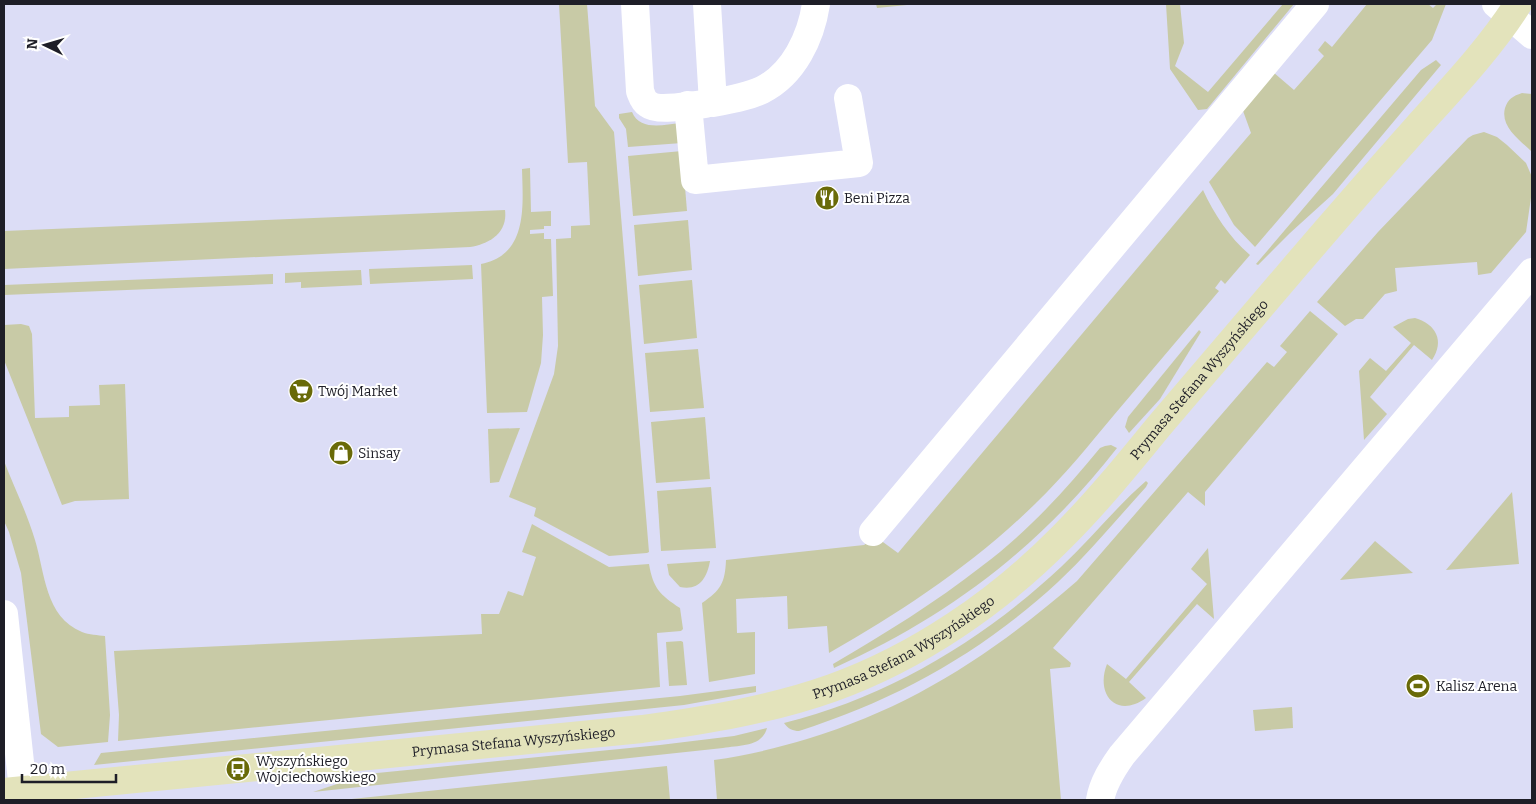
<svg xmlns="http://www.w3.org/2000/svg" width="1536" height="804" font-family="Bitter,serif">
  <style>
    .green { fill: #c8caa6 }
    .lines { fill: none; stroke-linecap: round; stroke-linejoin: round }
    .street { stroke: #fff; stroke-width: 28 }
    .secondary { stroke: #e3e3bb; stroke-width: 28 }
    .labels { text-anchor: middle; stroke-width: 4; stroke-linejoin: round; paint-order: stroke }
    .poi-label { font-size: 14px; fill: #1e1e27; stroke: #fff; text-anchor: start }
    .street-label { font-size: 14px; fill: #1e1e27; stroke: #fff }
  </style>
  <rect width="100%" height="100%" fill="#dcddf6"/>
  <!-- green -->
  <g class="green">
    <polygon points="559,4 587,4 595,106 614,132 649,552 647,553 609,556 534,516 536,508 509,497 554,374 558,346 556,239 571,238 571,226 590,225 587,162 568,163"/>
    <polygon points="876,4 917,4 877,8"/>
    <polygon points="1166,4 1180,4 1184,43 1175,66 1208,92 1283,4 1294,4 1207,109 1198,110 1170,69"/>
    <polygon points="1367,4 1428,4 1433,8 1437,4 1446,4 1432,40 1255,247 1234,225 1209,182 1251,133 1242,108 1273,72 1294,90 1324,56 1318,50 1325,41 1332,47"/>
    <polygon points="1436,60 1441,65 1333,194 1290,233 1258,265 1256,264 1421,70"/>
    <path d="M1522 93 1532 94V152C1520 140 1500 127 1505 108 1508 99 1513 96 1522 93Z"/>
    <path d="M632 112C640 131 663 125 680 123L682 143 628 147 626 129 619 118V114Z"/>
    <polygon points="1484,132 1497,137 1507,145 1526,163 1532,177 1532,191 1526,232 1491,273 1478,275 1477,262 1395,268 1397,291 1385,294 1363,319 1356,319 1345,326 1317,302 1378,232 1468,138 1473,135"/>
    <polygon points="682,151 687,211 633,216 628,156"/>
    <path d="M530 168 531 212 551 211V226H544V229L530 230V234L544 233V239H551L553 296 542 297 543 335 541 363 527 412 487 413 481 264C528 255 523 206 522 169Z"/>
    <path d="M1203 190C1214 214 1229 237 1250 255L1225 284 1221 280 1215 288 1219 291C1184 332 1149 374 1114 415 1089 445 1064 476 1036 503 975 563 903 611 829 653L827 626 788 629 787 596 736 599 737 633 755 632V674L709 682 702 603C721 590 725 583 726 560L864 545 876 537 898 553Z"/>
    <path d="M505 210C508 233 489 244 470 247L4 269V231Z"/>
    <polygon points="688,220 692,270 638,276 634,225"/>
    <polygon points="472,265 473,279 370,284 369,269"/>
    <polygon points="361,270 362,285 301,288 301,282 285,283 285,273"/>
    <polygon points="273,274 273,284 4,295 4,285"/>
    <polygon points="692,280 697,338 644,344 639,285"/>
    <path d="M1310 311 1338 334 1205 492V506L1188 492 1053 648 1071 663 1070 667 1050 669 1061 800H717L714 760C745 756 777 748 807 739 913 707 994 653 1077 581L1267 362 1274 367 1287 352 1280 346Z"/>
    <path d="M1415 318C1436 324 1445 341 1432 360L1414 345 1370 397 1387 414 1364 440 1359 371 1370 358 1386 371 1411 343 1393 327 1408 319Z"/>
    <polygon points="21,324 29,326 32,334 35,418 69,417 69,406 100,405 99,385 125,384 129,499 75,501 62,505 4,360 4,325"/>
    <polygon points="1199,330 1201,332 1160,399 1129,433 1125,427 1128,417"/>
    <polygon points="698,349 704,408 650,412 645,353"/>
    <polygon points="705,417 710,479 656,483 651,422"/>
    <polygon points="520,428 499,482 490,483 488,429"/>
    <path d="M1111 445 1117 448C1040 547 948 617 834 668L833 664C884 634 935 603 982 566 1026 533 1065 491 1100 448L1105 446Z"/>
    <path d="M4 461C14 487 27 513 35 540 45 573 45 617 82 632 89 635 98 635 105 636L110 715 108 742 58 747 41 734 21 573 9 532 4 521Z"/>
    <path d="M1146 481 1148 483 1146 487C1117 519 1089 553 1058 582 981 653 898 699 799 731 793 731 788 729 784 723 889 697 983 640 1061 567 1091 539 1116 507 1146 481Z"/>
    <polygon points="711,487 716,548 661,551 657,491"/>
    <polygon points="1512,492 1519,564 1446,570"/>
    <path d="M532 524 609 567 649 564C653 588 660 595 680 608L683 629 681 631 657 633 660 687 118 741 119 715 114 651 482 634 481 614H499L508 591 523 596 536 557 522 552Z"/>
    <polygon points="1375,541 1413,573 1340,580"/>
    <path d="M1208 548 1214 619 1197 604 1129 682 1146 698C1117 719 1095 695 1107 664L1126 679 1207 584 1191 569Z"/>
    <path d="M710 561C707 578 699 591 680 587L669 575 667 564Z"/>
    <polygon points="681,641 683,642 687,685 669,686 666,642"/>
    <polygon points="756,686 756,692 684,705 94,765 101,753 680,696"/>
    <polygon points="1292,707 1293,728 1255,731 1253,710"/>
    <path d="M767 728C762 747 740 745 723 748L313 792 367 774 660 745 734 736Z"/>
    <polygon points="667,766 670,800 342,800"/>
  </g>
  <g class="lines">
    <!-- street -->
    <g class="street">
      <path d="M635 4 640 91C642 96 643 101 648 104 658 112 691 105 705 104"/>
      <path d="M707 4 713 103C730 100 747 97 762 90 794 74 811 37 816 4"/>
      <polyline points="1496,4 1532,35"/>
      <polyline points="688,105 695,180 859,163 848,98"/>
      <polyline points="873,532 1315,4"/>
      <polyline points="4,614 23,790"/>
      <path d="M1100 800C1103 783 1112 769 1122 755L1532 272"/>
    </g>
    <!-- secondary -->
    <path class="secondary" id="s1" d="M4 792 642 729C707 720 770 710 832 688 918 657 998 602 1062 537 1097 502 1128 464 1159 426 1204 374 1248 321 1293 269 1334 221 1375 174 1417 127 1453 87 1490 48 1518 4"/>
  </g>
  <!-- icons -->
  <defs>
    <symbol id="restaurant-disc" viewBox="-11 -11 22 22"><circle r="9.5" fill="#696a08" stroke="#fff"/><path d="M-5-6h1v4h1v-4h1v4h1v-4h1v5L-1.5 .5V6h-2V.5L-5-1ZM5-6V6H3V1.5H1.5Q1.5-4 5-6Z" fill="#fff"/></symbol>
    <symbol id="supermarket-disc" viewBox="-11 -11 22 22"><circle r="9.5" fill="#696a08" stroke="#fff"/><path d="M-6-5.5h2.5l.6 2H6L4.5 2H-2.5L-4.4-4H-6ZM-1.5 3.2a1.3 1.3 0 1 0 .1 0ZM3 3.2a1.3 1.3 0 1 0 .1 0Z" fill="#fff"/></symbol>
    <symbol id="shop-disc" viewBox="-11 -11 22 22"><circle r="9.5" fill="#696a08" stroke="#fff"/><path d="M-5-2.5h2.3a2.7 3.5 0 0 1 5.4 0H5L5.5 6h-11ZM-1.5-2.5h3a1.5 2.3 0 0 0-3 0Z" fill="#fff"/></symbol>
    <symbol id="stadium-disc" viewBox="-11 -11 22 22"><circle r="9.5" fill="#696a08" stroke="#fff"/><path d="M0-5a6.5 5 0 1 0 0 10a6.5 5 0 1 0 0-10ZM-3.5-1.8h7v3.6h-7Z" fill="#fff"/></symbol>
    <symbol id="bus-disc" viewBox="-11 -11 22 22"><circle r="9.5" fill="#696a08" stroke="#fff"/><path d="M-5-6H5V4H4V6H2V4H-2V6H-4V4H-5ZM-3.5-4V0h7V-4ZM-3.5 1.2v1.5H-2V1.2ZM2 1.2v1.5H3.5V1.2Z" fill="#fff"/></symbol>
  </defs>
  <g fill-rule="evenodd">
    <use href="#restaurant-disc" x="813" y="184" width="28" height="28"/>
    <use href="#supermarket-disc" x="287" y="377" width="28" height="28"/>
    <use href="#shop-disc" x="327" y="439" width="28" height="28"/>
    <use href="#stadium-disc" x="1404" y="672" width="28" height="28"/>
    <use href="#bus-disc" x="224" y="755" width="28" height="28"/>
  </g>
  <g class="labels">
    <!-- poi labels -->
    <g class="poi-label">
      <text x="844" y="203">Beni Pizza</text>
      <text x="318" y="396">Twój Market</text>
      <text x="358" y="458">Sinsay</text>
      <text x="1436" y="691">Kalisz Arena</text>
      <text x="256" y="766">Wyszyńskiego<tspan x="256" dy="16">Wojciechowskiego</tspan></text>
    </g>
    <!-- street labels -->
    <g class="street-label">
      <text dy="5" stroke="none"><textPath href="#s1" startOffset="1322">Prymasa Stefana Wyszyńskiego</textPath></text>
      <text dy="5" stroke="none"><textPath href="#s1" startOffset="918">Prymasa Stefana Wyszyńskiego</textPath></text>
      <text dy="5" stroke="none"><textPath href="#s1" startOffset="512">Prymasa Stefana Wyszyńskiego</textPath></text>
    </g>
  </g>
  <!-- border -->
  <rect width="1536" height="804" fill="none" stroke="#1e1e27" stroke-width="10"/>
  <!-- north arrow -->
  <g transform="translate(45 45) rotate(275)" stroke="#ffffff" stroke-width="4" paint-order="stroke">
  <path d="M0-4L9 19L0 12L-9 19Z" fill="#1e1e27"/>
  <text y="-8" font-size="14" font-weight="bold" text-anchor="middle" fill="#1e1e27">N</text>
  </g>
  <!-- scale -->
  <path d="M22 774v8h94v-8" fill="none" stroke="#1e1e27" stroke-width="2.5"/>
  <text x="30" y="774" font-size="15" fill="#1e1e27" stroke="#ffffff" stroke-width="4" paint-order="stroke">20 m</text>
</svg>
